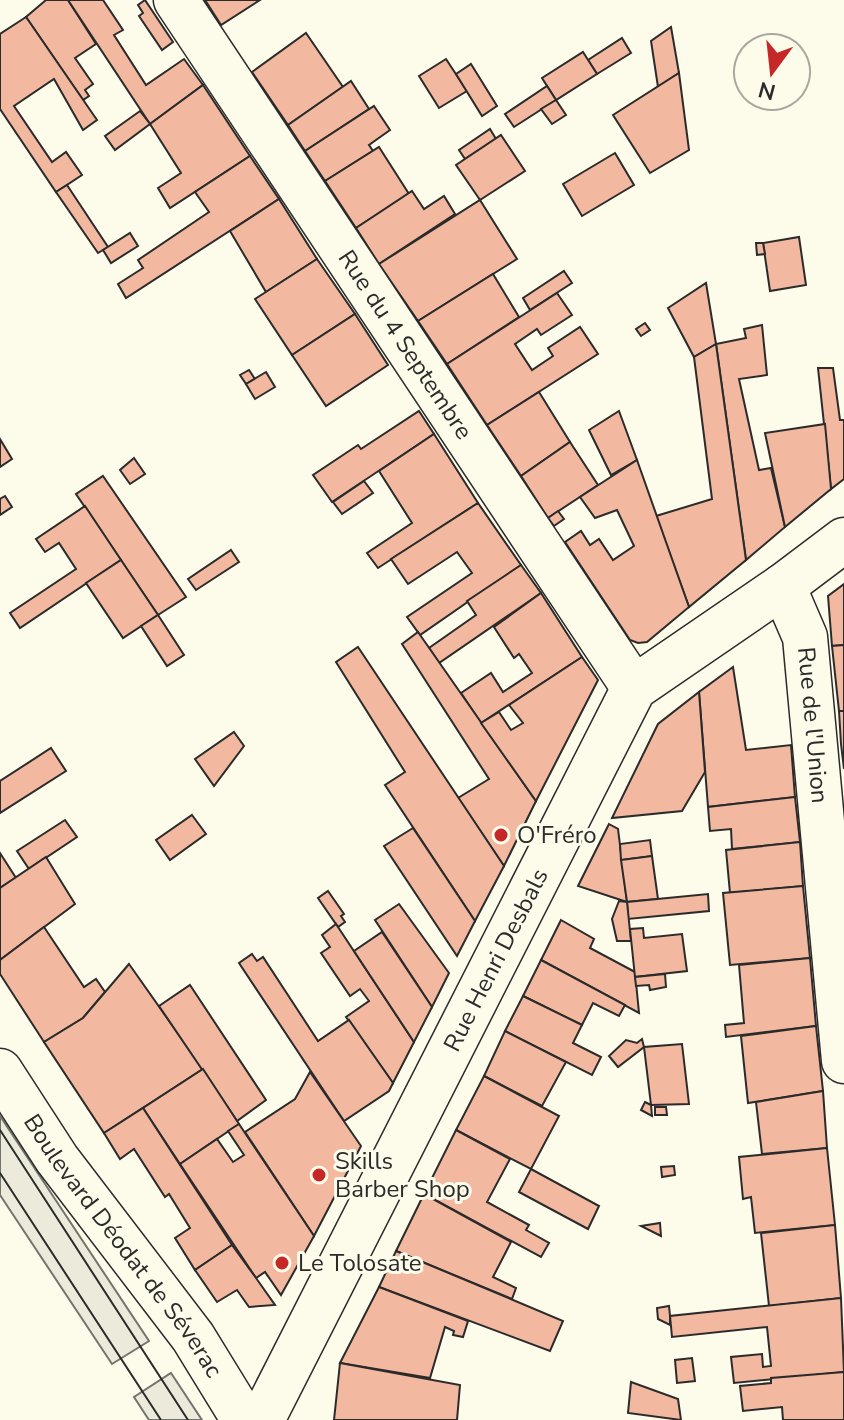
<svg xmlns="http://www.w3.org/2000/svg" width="844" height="1420" font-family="'Nunito Sans',sans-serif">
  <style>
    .green { fill: #ecebdb; stroke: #74746e; stroke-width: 2 }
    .building { fill: #f2b8a0; stroke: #2b2b2b; stroke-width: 2 }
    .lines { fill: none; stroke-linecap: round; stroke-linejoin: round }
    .minor-casing { stroke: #2b2b2b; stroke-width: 47 }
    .secondary-casing { stroke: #2b2b2b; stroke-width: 47 }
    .minor { stroke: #fdfbea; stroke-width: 44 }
    .secondary { stroke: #fdfbea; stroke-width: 44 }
    .tram { stroke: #2b2b2b; stroke-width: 2 }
    .poi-dot { fill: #c62828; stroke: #fdfbea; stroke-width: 3 }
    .labels { text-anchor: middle; stroke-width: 6; stroke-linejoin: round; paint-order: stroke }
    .street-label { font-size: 24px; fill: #2b2b2b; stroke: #fdfbea }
    .poi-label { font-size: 24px; fill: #2b2b2b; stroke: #fdfbea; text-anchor: start }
  </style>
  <rect width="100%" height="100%" fill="#fdfbea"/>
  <!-- green -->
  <g class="green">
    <polygon points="0,1116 149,1341 112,1364 0,1195"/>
    <polygon points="171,1373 202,1420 149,1420 134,1397"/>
  </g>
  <!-- building -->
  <g class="building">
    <polygon points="46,0 68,0 96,44 75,58 93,84 85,90 89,96 83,100 26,17"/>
    <polygon points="68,0 103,0 123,30 114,35 146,85 184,59 203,85 150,124"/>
    <polygon points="145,0 173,42 162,50 139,16 143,13 138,5"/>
    <polygon points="205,0 260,0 221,25"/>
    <polygon points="26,17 97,120 83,130 54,79 14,106 52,162 66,152 82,175 56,192 0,109 0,34"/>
    <polygon points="671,27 679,73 658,87 651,41"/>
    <polygon points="306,33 343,87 288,125 252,72"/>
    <polygon points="622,38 631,53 597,74 588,60"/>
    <polygon points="583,52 597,74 556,100 542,78"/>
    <polygon points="446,59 467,91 439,108 419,76"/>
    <polygon points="471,64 497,106 482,116 456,74"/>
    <polygon points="679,73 689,150 650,173 613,115"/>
    <polygon points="351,81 369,109 305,151 288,125"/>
    <polygon points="203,85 250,156 170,208 158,188 181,173 150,124"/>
    <polygon points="547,86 556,100 514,127 505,114"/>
    <polygon points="556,100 566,115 552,124 541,109"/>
    <polygon points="374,106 390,130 369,145 373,151 325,181 305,151"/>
    <polygon points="140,111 150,124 115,150 105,136"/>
    <polygon points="490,129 496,139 465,159 459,150"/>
    <polygon points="501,135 525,171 480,200 456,165"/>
    <polygon points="379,147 409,194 356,228 325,181"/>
    <polygon points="615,153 634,185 582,216 563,184"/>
    <polygon points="250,156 279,199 126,298 118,284 143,268 138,260 209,212 195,192"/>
    <polygon points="67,185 108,247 98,253 56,192"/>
    <polygon points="412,191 424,209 444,196 455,214 379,264 356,228"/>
    <polygon points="279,199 317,259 266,292 230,231"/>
    <polygon points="480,200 517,259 418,321 379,264"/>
    <polygon points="130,233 138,246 111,263 103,250"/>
    <polygon points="799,237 806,285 770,291 763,243"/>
    <polygon points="756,243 763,243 765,254 757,255"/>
    <polygon points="317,259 355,314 292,355 255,299"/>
    <polygon points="564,271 572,283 530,310 523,298"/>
    <polygon points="493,274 519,317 447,364 418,321"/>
    <polygon points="706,283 716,344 694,357 668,308"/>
    <polygon points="557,293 572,315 541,335 537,329 515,344 532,370 553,356 548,348 580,327 598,354 487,425 447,364"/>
    <polygon points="355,314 388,365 326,406 292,355"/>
    <polygon points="645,323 650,330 641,336 636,329"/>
    <polygon points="762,325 767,375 739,379 759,470 771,468 785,527 746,560 716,344 746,338 744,329"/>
    <polygon points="716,344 746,560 689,607 656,516 712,499 694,357"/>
    <polygon points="818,368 833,368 840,420 844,420 844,479 831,489"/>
    <polygon points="249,370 255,379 246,384 240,375"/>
    <polygon points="266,372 275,387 255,399 246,384"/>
    <polygon points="539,392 570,442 521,476 487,425"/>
    <polygon points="419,411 434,434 332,502 313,475 358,445 361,449"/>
    <polygon points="619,411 637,460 611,475 589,430"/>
    <polygon points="825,424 831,489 785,527 765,433"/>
    <polygon points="434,434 478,503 378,568 367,553 412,523 379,471"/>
    <polygon points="0,439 12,459 0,467"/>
    <polygon points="570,442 598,485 548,518 521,476"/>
    <polygon points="134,458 145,474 130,484 120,470"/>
    <polygon points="637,460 689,607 647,642 638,643 630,640 565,542 581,531 590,545 599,539 613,560 634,546 617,510 595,518 580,497"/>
    <polygon points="103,476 186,597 158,615 76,494"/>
    <polygon points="364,481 373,493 342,514 333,502"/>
    <polygon points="5,496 12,507 0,515 0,499"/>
    <polygon points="478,503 521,565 420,635 407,617 472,573 457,552 408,584 391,559"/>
    <polygon points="85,506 121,560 20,628 10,613 76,569 59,543 45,552 36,539"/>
    <polygon points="558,511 564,519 554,526 548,518"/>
    <polygon points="231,550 239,562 196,590 188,579"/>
    <polygon points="121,560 158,615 123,638 86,583"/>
    <polygon points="521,565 541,593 439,663 429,648 476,615 467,601"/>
    <polygon points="844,584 844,645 832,646 828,596"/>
    <polygon points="541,593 582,657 481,723 461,693 491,673 503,692 532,673 519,654 514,658 494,627"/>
    <polygon points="158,615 184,655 167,666 141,626"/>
    <polygon points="418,632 536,801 504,866 458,798 489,779 402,644"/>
    <polygon points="844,645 844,711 839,711 832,646"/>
    <polygon points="358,647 504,866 475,921 385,785 405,772 336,662"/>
    <polygon points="582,657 598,680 536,801 481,723 499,712 511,730 523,723 509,705"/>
    <polygon points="733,667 746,750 791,745 795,797 708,807 699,692"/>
    <polygon points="699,692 705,772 682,811 612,818 658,724"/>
    <polygon points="839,711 844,711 844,769 841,744"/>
    <polygon points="234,732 244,746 214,786 195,759"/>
    <polygon points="51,748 66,771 0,813 0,781"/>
    <polygon points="795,797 800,842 732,849 731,829 710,831 708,807"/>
    <polygon points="192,815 206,834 170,860 156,840"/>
    <polygon points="65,820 77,837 29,869 17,851"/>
    <polygon points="609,824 618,829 627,902 578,886"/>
    <polygon points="413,828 475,921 457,956 384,846"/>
    <polygon points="650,840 652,856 621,860 620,844"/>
    <polygon points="800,842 803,886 730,893 726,850"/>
    <polygon points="0,853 16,878 0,888"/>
    <polygon points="652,856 658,899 627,902 621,860"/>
    <polygon points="46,857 75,904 0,960 0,888"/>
    <polygon points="803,886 810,958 730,965 723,893"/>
    <polygon points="328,891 344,914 341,916 345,922 338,927 318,898"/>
    <polygon points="708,894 709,911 628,919 627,902"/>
    <polygon points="619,901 627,902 631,941 617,941 612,919"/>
    <polygon points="399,904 449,973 432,1007 375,920"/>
    <polygon points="561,920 594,939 590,948 635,972 639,1013 541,960"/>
    <polygon points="336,924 414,1042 393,1083 346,1017 369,1001 360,989 350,996 321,953 330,947 322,935"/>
    <polygon points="44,927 84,987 96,979 105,992 83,1018 44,1042 0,974 0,960"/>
    <polygon points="643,928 644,938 682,934 687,971 635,977 630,929"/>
    <polygon points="382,932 432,1007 414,1042 354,951"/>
    <polygon points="252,954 257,961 263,957 318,1041 349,1020 393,1083 389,1091 344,1121 239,963"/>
    <polygon points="810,958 816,1026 726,1037 725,1025 744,1023 739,965"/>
    <polygon points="541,960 625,1005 619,1016 593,1003 582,1025 523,996"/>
    <polygon points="129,964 203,1069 104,1133 44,1042 83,1018"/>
    <polygon points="665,974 666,987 650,990 649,985 636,986 635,977"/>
    <polygon points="190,985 266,1100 237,1121 159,1006"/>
    <polygon points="523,996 582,1025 573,1043 601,1057 592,1075 505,1031"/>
    <polygon points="816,1026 823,1091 748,1103 741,1036"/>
    <polygon points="505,1031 566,1062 542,1106 484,1076"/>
    <polygon points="642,1039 644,1047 618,1067 609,1056 626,1040 637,1043"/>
    <polygon points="682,1044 689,1104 651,1105 644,1047"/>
    <polygon points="203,1069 239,1124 180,1164 143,1108"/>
    <polygon points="310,1072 361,1146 314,1236 245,1132 295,1099"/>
    <polygon points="484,1076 559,1116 531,1169 456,1130"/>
    <polygon points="823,1091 827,1148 762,1154 756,1102"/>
    <polygon points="645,1102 651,1105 652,1116 641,1110"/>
    <polygon points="655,1107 666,1107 667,1115 655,1115"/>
    <polygon points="143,1108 232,1245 195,1270 175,1238 190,1228 169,1194 165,1197 134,1149 120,1159 104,1133"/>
    <polygon points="239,1124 314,1236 281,1295 265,1272 256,1278 180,1164 217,1139 233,1162 244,1155 228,1131"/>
    <polygon points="456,1130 510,1159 487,1202 529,1225 526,1230 549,1243 541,1257 424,1194"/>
    <polygon points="827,1148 835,1225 755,1233 751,1197 743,1199 739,1157"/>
    <polygon points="674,1166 675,1175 662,1177 661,1167"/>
    <polygon points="531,1169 599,1206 588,1229 519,1192"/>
    <polygon points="424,1194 511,1242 493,1277 516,1288 512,1299 396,1251"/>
    <polygon points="660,1223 661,1236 641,1226"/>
    <polygon points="835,1225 841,1298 769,1306 761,1233"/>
    <polygon points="232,1245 256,1278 275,1305 249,1307 237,1290 217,1302 195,1270"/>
    <polygon points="396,1251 563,1321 550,1351 379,1287"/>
    <polygon points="379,1287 468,1321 463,1337 453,1335 454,1331 445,1327 430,1378 340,1363"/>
    <polygon points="841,1298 844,1372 734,1383 731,1357 762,1354 763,1367 771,1366 767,1327 672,1337 670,1316"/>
    <polygon points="669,1306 670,1316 670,1325 658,1319 657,1308"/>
    <polygon points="692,1358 695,1381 677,1383 675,1360"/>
    <polygon points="340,1363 460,1385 457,1420 334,1420"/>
    <polygon points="844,1372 844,1420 783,1420 782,1407 743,1411 740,1386 771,1383 771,1378"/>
    <polygon points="631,1382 678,1399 681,1420 628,1413"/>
  </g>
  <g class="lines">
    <defs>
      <g id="minor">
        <path id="s1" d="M176 0 634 688"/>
        <path id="s2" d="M783 586 805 637 844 1061"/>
        <path id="s3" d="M262 1420 634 688 783 586 844 540"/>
      </g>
      <g id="secondary">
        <path id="s4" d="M0 1071 57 1159 193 1337 244 1420"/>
      </g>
    </defs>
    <!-- minor casing -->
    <use href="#minor" class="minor-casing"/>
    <!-- secondary casing -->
    <use href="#secondary" class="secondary-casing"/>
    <!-- minor -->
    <use href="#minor" class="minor"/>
    <!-- secondary -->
    <use href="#secondary" class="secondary"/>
    <!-- tram -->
    <g class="tram">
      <polyline points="0,1130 188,1420"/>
      <polyline points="0,1173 161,1420"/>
    </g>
  </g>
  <!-- markers -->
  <g class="poi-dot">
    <circle cx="501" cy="835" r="8"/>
    <circle cx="319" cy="1175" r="8"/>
    <circle cx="282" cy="1263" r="8"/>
  </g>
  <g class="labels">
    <!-- street labels -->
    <g class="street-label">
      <text dy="8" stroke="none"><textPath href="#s1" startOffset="414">Rue du 4 Septembre</textPath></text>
      <text dy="8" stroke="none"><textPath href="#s2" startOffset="144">Rue de l'Union</textPath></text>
      <text dy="8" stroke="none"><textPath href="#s3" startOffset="516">Rue Henri Desbals</textPath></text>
      <text dy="8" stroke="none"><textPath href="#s4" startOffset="214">Boulevard Déodat de Séverac</textPath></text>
    </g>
    <!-- poi labels -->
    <g class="poi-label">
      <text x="517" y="843">O'Fréro</text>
      <text x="335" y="1169">Skills<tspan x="335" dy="28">Barber Shop</tspan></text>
      <text x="298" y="1271">Le Tolosate</text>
    </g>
  </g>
  <!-- north arrow -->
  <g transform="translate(772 72) rotate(195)"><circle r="38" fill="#fdfbea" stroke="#a9a89e" stroke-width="2"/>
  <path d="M0-6L14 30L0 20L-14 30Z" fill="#c62828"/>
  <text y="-12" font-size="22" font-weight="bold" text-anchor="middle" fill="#2b2b2b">N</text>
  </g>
</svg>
